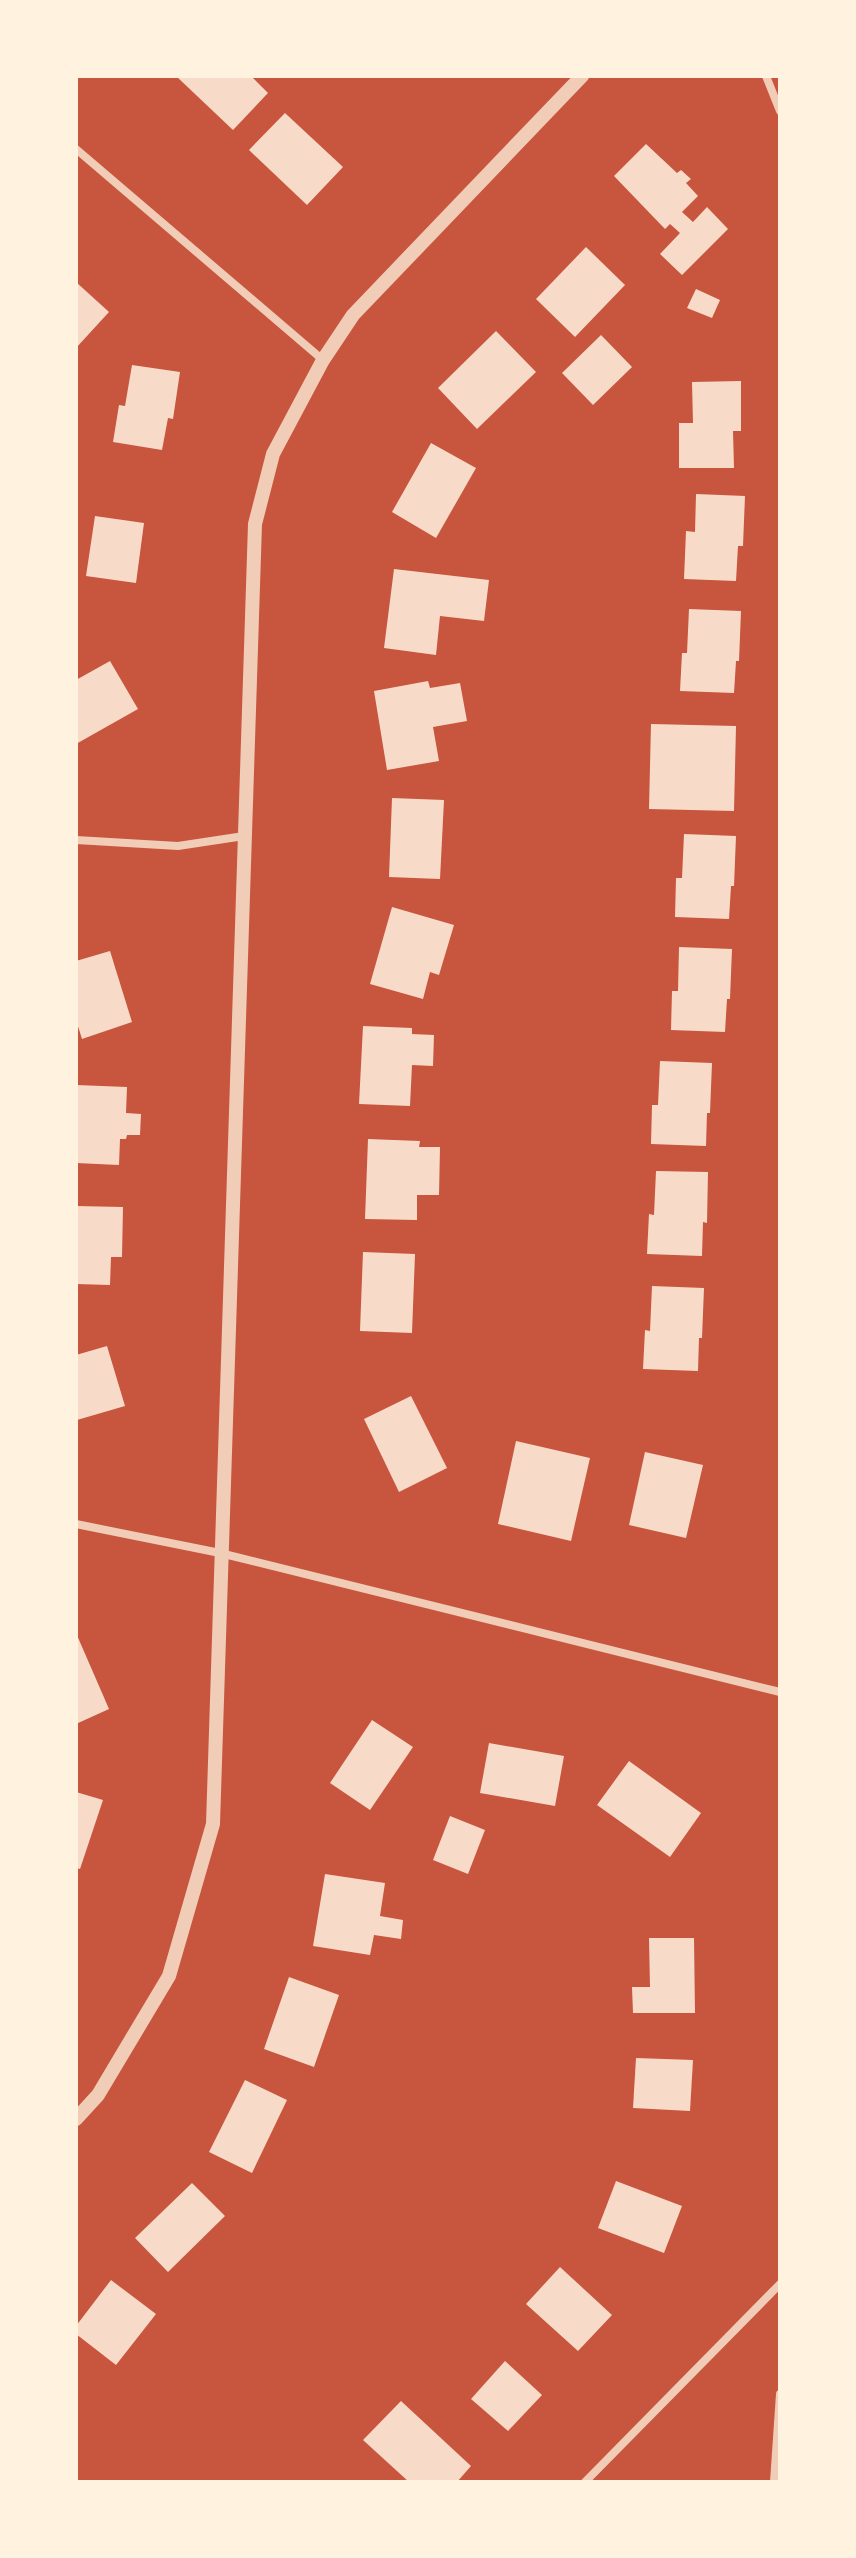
<svg xmlns="http://www.w3.org/2000/svg" width="856" height="2558" font-family="Cabin,sans-serif">
  <style>
    .building { fill: #f7dbc8 }
    .lines { fill: none; stroke-linecap: round; stroke-linejoin: round }
    .minor { stroke: #f1ccb7; stroke-width: 8 }
    .tertiary { stroke: #f1ccb7; stroke-width: 14 }
  </style>
  <rect width="100%" height="100%" fill="#c8553d"/>
  <!-- building -->
  <g class="building">
    <polygon points="176,76 251,76 268,93 233,130"/>
    <polygon points="285,113 343,167 307,205 249,150"/>
    <polygon points="646,144 677,173 681,170 691,179 686,183 698,196 682,212 693,222 707,207 728,229 682,275 660,254 680,233 670,224 665,229 614,176"/>
    <polygon points="586,247 625,285 575,337 536,299"/>
    <polygon points="76,282 109,312 76,348"/>
    <polygon points="696,289 720,300 712,318 687,308"/>
    <polygon points="496,331 536,372 477,429 438,388"/>
    <polygon points="601,335 632,367 593,405 562,373"/>
    <polygon points="132,365 180,372 173,419 168,418 162,450 113,442 119,405 125,406"/>
    <polygon points="741,381 741,431 733,431 734,468 679,468 679,423 693,423 692,382"/>
    <polygon points="431,443 476,468 436,538 392,512"/>
    <polygon points="696,494 745,496 743,546 738,546 736,581 684,579 686,531 695,532"/>
    <polygon points="95,516 144,523 136,583 86,576"/>
    <polygon points="394,569 489,580 484,621 440,616 436,655 384,648"/>
    <polygon points="689,609 741,611 739,661 736,661 734,693 680,691 682,653 687,653"/>
    <polygon points="110,661 138,709 76,744 76,680"/>
    <polygon points="428,681 430,688 460,683 467,721 433,727 439,761 387,770 374,691"/>
    <polygon points="651,724 736,726 734,811 649,809"/>
    <polygon points="392,798 444,800 440,879 389,877"/>
    <polygon points="684,834 736,836 734,886 731,886 729,919 675,917 676,878 682,878"/>
    <polygon points="392,907 454,925 439,975 430,972 423,999 370,984"/>
    <polygon points="679,947 732,949 730,999 727,999 725,1032 671,1030 672,991 678,991"/>
    <polygon points="110,951 132,1022 82,1039 76,1020 76,961"/>
    <polygon points="363,1026 412,1028 412,1034 434,1035 433,1066 412,1065 410,1106 359,1104"/>
    <polygon points="660,1061 712,1063 710,1113 707,1113 706,1146 651,1144 652,1105 658,1105"/>
    <polygon points="76,1085 127,1087 126,1113 141,1114 140,1135 127,1135 126,1139 120,1139 119,1165 76,1163"/>
    <polygon points="368,1139 420,1141 419,1147 440,1147 439,1195 417,1195 417,1220 365,1219"/>
    <polygon points="656,1171 708,1172 707,1223 703,1222 702,1256 647,1254 649,1214 654,1215"/>
    <polygon points="76,1206 123,1207 122,1257 111,1257 110,1285 76,1284"/>
    <polygon points="363,1252 415,1254 412,1333 360,1331"/>
    <polygon points="652,1286 704,1288 702,1338 699,1338 698,1371 643,1369 645,1330 650,1331"/>
    <polygon points="107,1346 125,1406 77,1420 76,1355"/>
    <polygon points="411,1396 447,1468 399,1492 364,1419"/>
    <polygon points="516,1441 590,1458 571,1541 498,1524"/>
    <polygon points="645,1452 703,1465 686,1538 629,1525"/>
    <polygon points="76,1633 109,1709 76,1724"/>
    <polygon points="372,1720 413,1747 370,1810 330,1783"/>
    <polygon points="489,1743 564,1756 555,1806 480,1793"/>
    <polygon points="629,1761 701,1813 670,1857 597,1805"/>
    <polygon points="76,1792 103,1800 80,1869 76,1868"/>
    <polygon points="450,1816 485,1830 468,1874 433,1860"/>
    <polygon points="325,1874 385,1883 380,1916 403,1920 401,1939 374,1935 370,1955 313,1946"/>
    <polygon points="649,1938 694,1938 695,2013 633,2013 632,1987 650,1987"/>
    <polygon points="289,1977 339,1995 314,2067 264,2049"/>
    <polygon points="636,2058 693,2060 690,2111 633,2108"/>
    <polygon points="245,2080 287,2100 252,2173 209,2152"/>
    <polygon points="616,2181 682,2206 664,2253 598,2228"/>
    <polygon points="192,2183 225,2216 168,2272 135,2238"/>
    <polygon points="560,2267 612,2315 578,2351 526,2304"/>
    <polygon points="111,2280 156,2314 116,2365 76,2334 76,2326"/>
    <polygon points="505,2361 542,2395 508,2431 471,2399"/>
    <polygon points="401,2401 471,2466 457,2482 409,2482 363,2440"/>
  </g>
  <g class="lines">
    <!-- minor -->
    <g class="minor">
      <polyline points="766,76 780,111"/>
      <polyline points="76,149 323,360"/>
      <polyline points="76,840 178,846 244,836"/>
      <polyline points="76,1524 220,1553 780,1692"/>
      <polyline points="585,2482 780,2284"/>
      <polyline points="774,2482 780,2394"/>
    </g>
    <!-- tertiary -->
    <polyline class="tertiary" points="76,2119 98,2095 169,1976 213,1824 255,524 273,454 323,360 353,315 582,76"/>
  </g>
  <!-- border -->
  <rect width="856" height="2558" fill="none" stroke="#fff3e0" stroke-width="156"/>
</svg>
